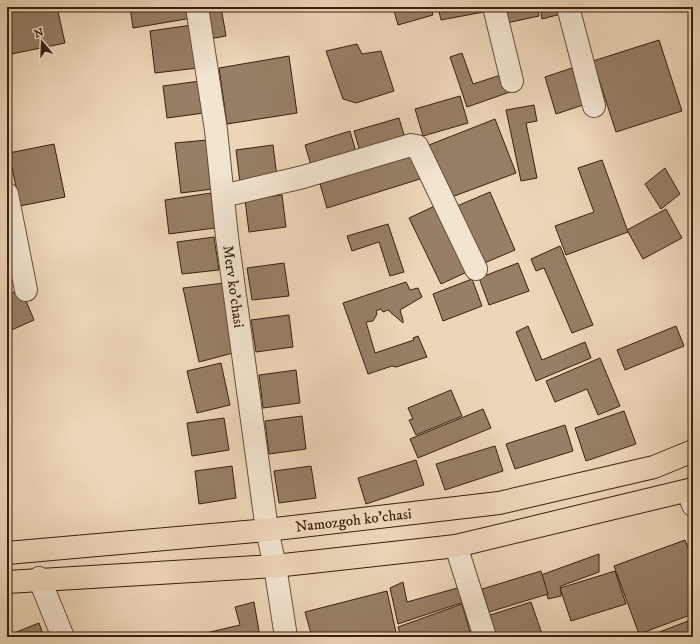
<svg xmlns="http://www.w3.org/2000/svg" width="700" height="644" font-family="'IM FELL DW Pica',serif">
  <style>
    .building { fill: #967f66; stroke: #38200f }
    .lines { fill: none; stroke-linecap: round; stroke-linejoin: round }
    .minor-casing { stroke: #654e39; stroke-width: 24 }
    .major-casing { stroke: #38200f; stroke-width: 24 }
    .minor { stroke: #f3e4d0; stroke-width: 22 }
    .major { stroke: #ecd6b7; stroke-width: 22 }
    .labels { text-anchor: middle; stroke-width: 4; stroke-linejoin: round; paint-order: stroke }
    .street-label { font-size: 15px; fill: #38200f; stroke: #f3e4d0 }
  </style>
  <rect width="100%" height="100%" fill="#ecd6b7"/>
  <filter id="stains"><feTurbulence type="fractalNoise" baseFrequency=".005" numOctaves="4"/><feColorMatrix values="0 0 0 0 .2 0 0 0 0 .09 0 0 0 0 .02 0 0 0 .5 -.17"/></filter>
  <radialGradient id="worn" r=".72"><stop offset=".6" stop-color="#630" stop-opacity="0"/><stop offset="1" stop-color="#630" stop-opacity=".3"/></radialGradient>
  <!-- building -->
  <g class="building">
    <polygon points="7,7 57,7 65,43 7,55"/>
    <polygon points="130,7 190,7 192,18 133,28"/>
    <polygon points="204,7 221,7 226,36 209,39"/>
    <polygon points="393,7 431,7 433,15 398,25"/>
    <polygon points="438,7 488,7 489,11 441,20"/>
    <polygon points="498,7 537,7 539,16 502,24"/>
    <polygon points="540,7 564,7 565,13 542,19"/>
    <polygon points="571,7 600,7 573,13"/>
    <polygon points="192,25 198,68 155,73 150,31"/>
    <polygon points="659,40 682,111 616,132 593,61"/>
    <polygon points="357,44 362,54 381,51 394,91 356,103 343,99 326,51"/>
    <polygon points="462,53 473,84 504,74 510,92 467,107 450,57"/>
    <polygon points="289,56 297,113 227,124 219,68"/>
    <polygon points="572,68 583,105 556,114 545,77"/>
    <polygon points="200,81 204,113 167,118 163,86"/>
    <polygon points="460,96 468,123 423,136 415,109"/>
    <polygon points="534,105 537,121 526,123 537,178 521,181 506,110"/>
    <polygon points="399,118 407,145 362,158 354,131"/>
    <polygon points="495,119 516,173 449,198 429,145"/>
    <polygon points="350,131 358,159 313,172 305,145"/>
    <polygon points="207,140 213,189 181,193 175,143"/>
    <polygon points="54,144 65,197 20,206 9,153"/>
    <polygon points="273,145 277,177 240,183 236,150"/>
    <polygon points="412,155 420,179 327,208 320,184"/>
    <polygon points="602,160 628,232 566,255 555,226 594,212 578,168"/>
    <polygon points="665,168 680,194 661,209 645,184"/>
    <polygon points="490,192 515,250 482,264 457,206"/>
    <polygon points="211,193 215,228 169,234 165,200"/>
    <polygon points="282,195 286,227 249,232 245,200"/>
    <polygon points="437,205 469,271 441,284 409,218"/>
    <polygon points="666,209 682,238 643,259 627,230"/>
    <polygon points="388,224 404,272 390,276 379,242 352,251 347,236"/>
    <polygon points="214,237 219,270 182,274 177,242"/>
    <polygon points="560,246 593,325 572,333 544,268 536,271 531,259"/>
    <polygon points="284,263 289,296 252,300 247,268"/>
    <polygon points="518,263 529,291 489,305 479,278"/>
    <polygon points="472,279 482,306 443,321 433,294"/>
    <polygon points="406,282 410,290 418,288 422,297 400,310 403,320 403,323 388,310 383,312 381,309 376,311 377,314 373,321 366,322 375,353 414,340 413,338 418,336 427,357 396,367 392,366 368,374 343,303"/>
    <polygon points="224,283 233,353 199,362 183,288"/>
    <polygon points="21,289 34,320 7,332 7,295"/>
    <polygon points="289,315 293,347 256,352 251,320"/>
    <polygon points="528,326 542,360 585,342 591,358 536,381 516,332"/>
    <polygon points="676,326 684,346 625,370 617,350"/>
    <polygon points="600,358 620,406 598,415 587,389 555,402 546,381"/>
    <polygon points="221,363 230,405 197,413 187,371"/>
    <polygon points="296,370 300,403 263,408 259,375"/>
    <polygon points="451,390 462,416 416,435 409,420 413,419 408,408"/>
    <polygon points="483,409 491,428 418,458 410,439"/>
    <polygon points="624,411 636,444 586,461 575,428"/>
    <polygon points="302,416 306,449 269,454 265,421"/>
    <polygon points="224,418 229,450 192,456 187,423"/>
    <polygon points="565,425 573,451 515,469 506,444"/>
    <polygon points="495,446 503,471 445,490 436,464"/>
    <polygon points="416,460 424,485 366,504 358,478"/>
    <polygon points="232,466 236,498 199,504 195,471"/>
    <polygon points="311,466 316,498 279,503 274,471"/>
    <polygon points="685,540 693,561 693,614 639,634 614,566"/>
    <polygon points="599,554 599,572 561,586 561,596 548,599 541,575"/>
    <polygon points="541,571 548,594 489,612 482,589"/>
    <polygon points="615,571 626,604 571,621 560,588"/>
    <polygon points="403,582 407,602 461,587 467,601 398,624 390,588"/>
    <polygon points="387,591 397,637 312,637 305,612"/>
    <polygon points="254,602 260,637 189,637 240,625 235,607"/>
    <polygon points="531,602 543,637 494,637 487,616"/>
    <polygon points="462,604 471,636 401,637 398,627"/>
    <polygon points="693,619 693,637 647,637"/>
    <polygon points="7,621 13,635 10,637 7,637"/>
    <polygon points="39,623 43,634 36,637 16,637 14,633"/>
  </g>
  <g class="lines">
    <defs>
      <g id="minor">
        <path id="s1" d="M197 7 216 130 227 237 267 530 275 566 286 637"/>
        <polyline points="494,7 512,81"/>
        <polyline points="568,7 594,106"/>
        <polyline points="7,194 26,290"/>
        <polyline points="223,196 303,177 411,145 417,146 476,269"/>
        <polyline points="688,491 693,505"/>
        <polyline points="456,546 485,637"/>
        <polyline points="39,578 63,637"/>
      </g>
      <g id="major">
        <path id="s2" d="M7 553 267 530 499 503 654 467 693 451"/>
        <polyline points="7,582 275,566 456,546 693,489"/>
      </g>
    </defs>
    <!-- minor casing -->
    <use href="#minor" class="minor-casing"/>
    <!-- major casing -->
    <use href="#major" class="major-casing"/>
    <!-- minor -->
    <use href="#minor" class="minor"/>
    <!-- major -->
    <use href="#major" class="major"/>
  </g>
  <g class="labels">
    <!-- street labels -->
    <g class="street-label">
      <text dy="5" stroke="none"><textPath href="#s1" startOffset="282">Merv ko'chasi</textPath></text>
      <text dy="5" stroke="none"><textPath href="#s2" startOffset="348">Namozgoh ko'chasi</textPath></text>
    </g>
  </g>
  <!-- margin -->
  <rect width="700" height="644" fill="none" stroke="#ecd6b7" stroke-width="24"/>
  <rect x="8" y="8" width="684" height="628" fill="none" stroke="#38200f" stroke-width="2"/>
  <rect x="12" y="12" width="676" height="620" fill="none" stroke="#38200f"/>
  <!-- north arrow -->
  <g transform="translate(42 42) rotate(341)" stroke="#f3e4d0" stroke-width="3" paint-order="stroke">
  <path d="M0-3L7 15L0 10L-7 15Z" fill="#38200f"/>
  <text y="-6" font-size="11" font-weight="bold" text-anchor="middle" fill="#38200f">N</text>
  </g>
  <rect width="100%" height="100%" filter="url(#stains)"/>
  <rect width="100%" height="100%" fill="url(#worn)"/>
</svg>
